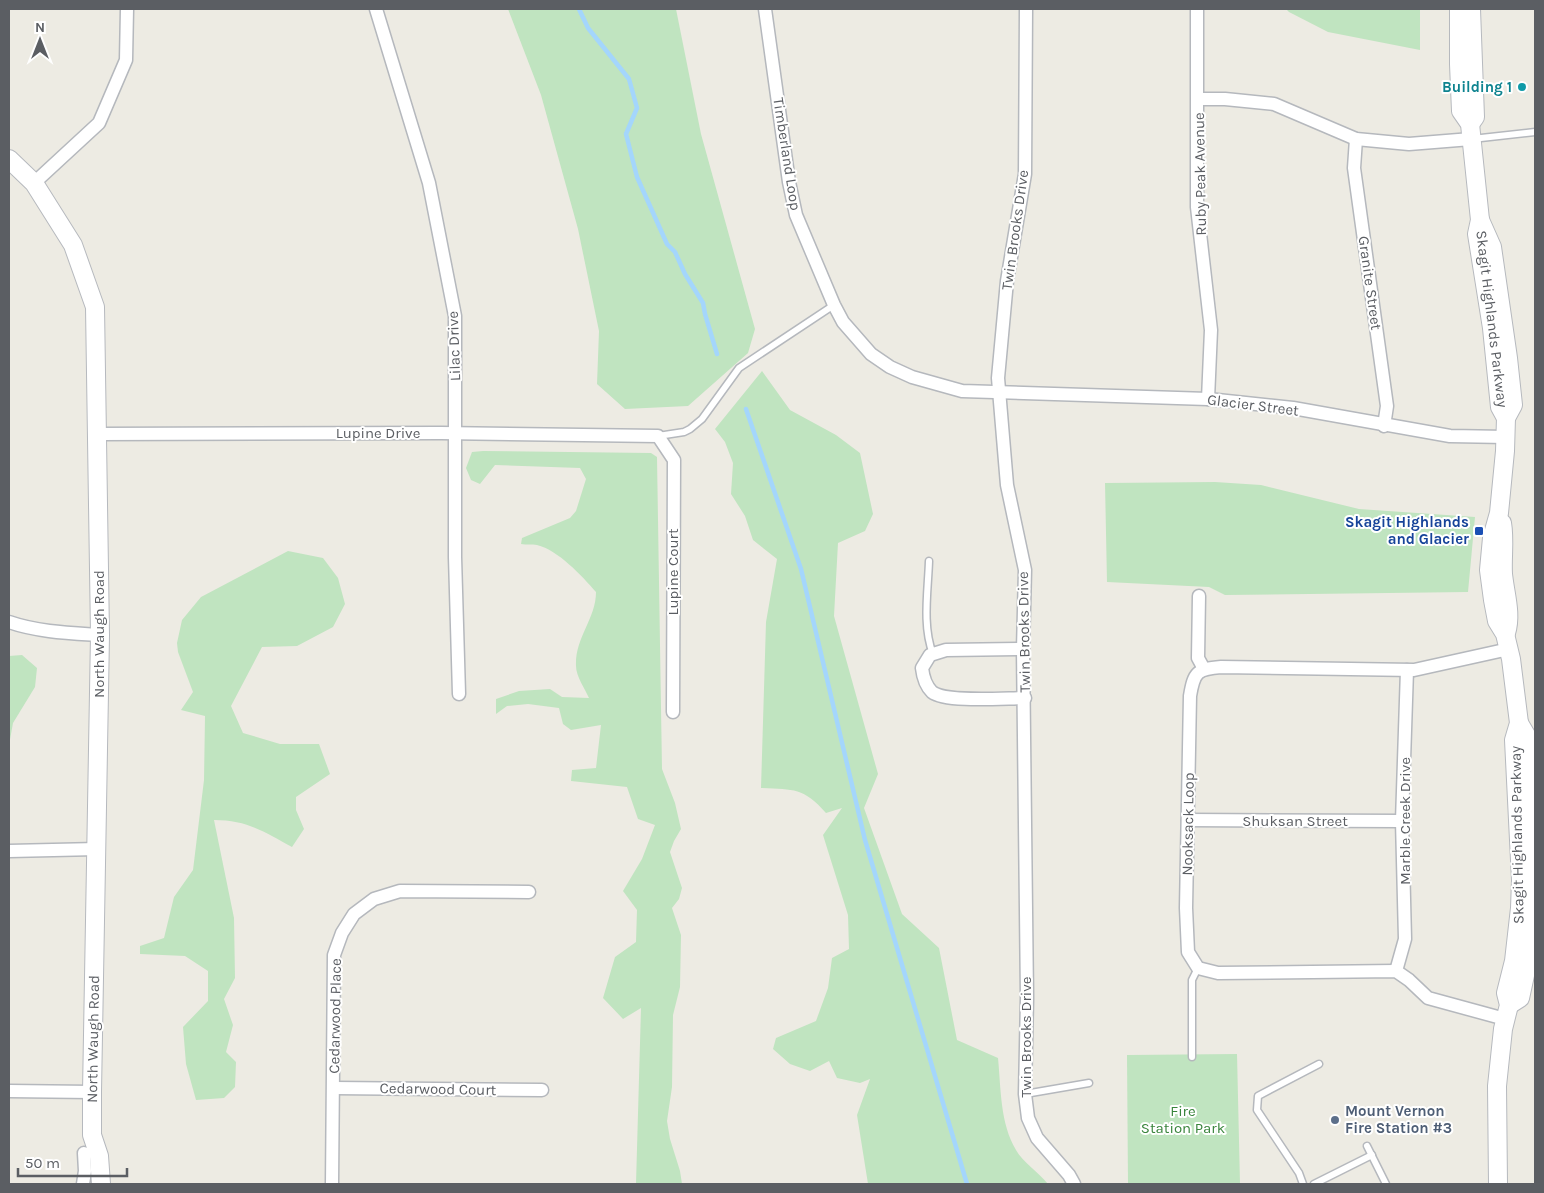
<svg xmlns="http://www.w3.org/2000/svg" width="1544" height="1193" font-family="Karla,sans-serif">
  <style>
    .green { fill: #c0e4c0 }
    .lines { fill: none; stroke-linecap: round; stroke-linejoin: round }
    .stream { stroke: #a4d6fc; stroke-width: 4.5 }
    .lane-casing { stroke: #b5b8bd; stroke-width: 9 }
    .street-casing { stroke: #b5b8bd; stroke-width: 15 }
    .secondary-casing { stroke: #b6b9be; stroke-width: 20 }
    .lane { stroke: #fff; stroke-width: 6 }
    .street { stroke: #fff; stroke-width: 12 }
    .secondary { stroke: #fff; stroke-width: 18 }
    .culture-dot { fill: #0f9aa8; stroke: #fff; stroke-width: 2 }
    .transit-dot { fill: #1a4fb4; stroke: #fff; stroke-width: 2 }
    .service-dot { fill: #5c6f8a; stroke: #fff; stroke-width: 2 }
    .labels { text-anchor: middle; stroke-width: 4; stroke-linejoin: round; paint-order: stroke }
    .culture-label { font-size: 15px; font-weight: bold; fill: #0d838f; stroke: #fff; text-anchor: end }
    .street-label { font-size: 15px; fill: #5b5e63; stroke: #fff }
    .transit-label { font-size: 15px; font-weight: bold; fill: #164399; stroke: #fff; text-anchor: end }
    .park-label { font-size: 15px; fill: #38843b; stroke: #fff }
    .service-label { font-size: 15px; font-weight: bold; fill: #4e5e75; stroke: #fff; text-anchor: start }
  </style>
  <rect width="100%" height="100%" fill="#edebe3"/>
  <!-- green -->
  <g class="green">
    <polygon points="508,9 676,9 701,134 755,329 748,353 688,406 625,409 597,384 599,331 578,229 541,95"/>
    <polygon points="1286,9 1420,9 1420,50 1328,32 1289,12"/>
    <path d="M762 371 790 410 836 435 860 453 873 514 865 531 838 543 834 616 878 774 864 808 902 914 939 948 957 1040 998 1058C1001 1089 1000 1123 1016 1150 1022 1161 1039 1173 1048 1184H868L857 1115 870 1079 860 1083 837 1078 829 1061 810 1071 790 1064 773 1049 776 1038 816 1021 828 988 832 958 849 949 848 915 823 835 842 808 826 813C803 787 794 790 761 788L766 622 777 559 753 540 745 516 731 494 733 463 725 442 715 429Z"/>
    <path d="M483 451 651 453 657 457 662 769 675 803 681 829 674 841 670 852 682 888 679 899 672 908 681 935 680 987 673 1015 672 1087 667 1121 670 1139 680 1171 682 1184H636L641 1008 623 1019 603 998 615 957 636 942 637 910 623 891 642 859 655 825 638 819 627 787 571 781 572 770 596 768 601 725 571 730 563 724 559 708 528 704 507 706 496 714V699L519 691 550 689 562 697 589 698C585 689 576 676 576 666 575 637 596 619 596 592 582 576 558 550 537 545 532 544 526 545 521 544L522 538 570 518 576 511 586 479 580 468 495 465 480 484 471 480 466 468 472 452Z"/>
    <polygon points="1215,482 1261,485 1359,509 1475,517 1468,592 1225,595 1209,587 1107,582 1105,483"/>
    <path d="M288 551 323 558 338 578 345 604 333 627 297 646 262 647 231 706 243 733 280 744H319L330 774 296 797V810L304 829 292 847C265 832 247 820 214 820L234 918 235 978 224 999 233 1025 226 1052 236 1062 235 1087 224 1098 196 1100 186 1064 183 1027 208 1001V971L185 956 140 954V946L164 938 174 897 193 870 204 780 205 716 181 710 193 692 178 652 177 643 182 620 201 597Z"/>
    <polygon points="22,655 37,668 35,687 13,723 9,745 9,656"/>
    <polygon points="1237,1054 1240,1184 1128,1184 1127,1055"/>
  </g>
  <g class="lines">
    <!-- stream -->
    <g class="stream">
      <polyline points="579,9 588,28 629,79 637,108 626,134 637,177 667,244 675,252 685,274 703,303 705,314 717,354"/>
      <polyline points="746,409 801,569 865,840 967,1184"/>
    </g>
    <defs>
      <g id="lane">
        <polyline points="1472,139 1535,132"/>
        <polyline points="658,436 684,432 690,429 702,419 739,368 834,305"/>
        <path d="M929 561C928 591 922 626 933 654"/>
        <polyline points="1192,1057 1192,980 1198,968"/>
        <polyline points="1025,1094 1089,1083"/>
        <polyline points="1367,1146 1386,1184"/>
        <polyline points="1303,1184 1299,1173 1257,1110 1258,1096 1319,1064"/>
        <polyline points="1314,1184 1372,1155"/>
      </g>
      <g id="street">
        <polyline points="376,9 429,183 455,316 455,557 459,694"/>
        <polyline points="765,9 789,182 796,215 834,305 843,322 871,354 890,367 912,377 962,391 1208,399 1293,408 1450,436 1506,437"/>
        <polyline points="1026,9 1025,174 1007,281 998,378 1007,485 1025,570 1023,649 1027,998 1025,1094 1028,1118 1037,1138 1069,1175 1074,1184"/>
        <polyline points="1197,9 1197,207 1211,330 1208,399"/>
        <polyline points="1198,99 1225,99 1274,104 1356,139 1409,144 1471,139"/>
        <polyline points="1356,139 1354,168 1387,406 1384,426"/>
        <polyline points="34,183 99,123 126,60 127,9"/>
        <polyline points="98,434 441,433 658,436 674,460 673,712"/>
        <polyline points="1199,596 1198,658 1204,669"/>
        <path d="M9 622C38 632 69 633 100 635"/>
        <path d="M1023 649 946 650 930 655 922 668C923 677 925 685 932 692 946 703 1005 698 1025 698"/>
        <polyline points="1188,820 1402,821"/>
        <polyline points="9,851 97,849"/>
        <polyline points="1396,971 1405,939 1402,821 1407,670"/>
        <path d="M1505 1019 1428 998 1409 980 1396 971 1218 973 1198 968 1188 952 1186 908 1190 696C1194 672 1197 669 1221 667L1414 670 1509 649"/>
        <polyline points="334,1088 542,1090"/>
        <polyline points="9,1091 92,1092"/>
        <polyline points="83,1184 85,1171 84,1153"/>
        <polyline points="332,1184 334,955 342,933 354,914 374,899 400,891 529,892"/>
      </g>
      <g id="secondary">
        <polyline points="1459,9 1459,64 1461,111 1470,124 1480,220 1477,234 1492,328 1500,407 1506,418"/>
        <polyline points="1470,124 1475,117 1471,9"/>
        <polyline points="9,159 34,183 73,245 95,307 100,635 92,1092 92,1135 99,1156 101,1184"/>
        <polyline points="1480,220 1492,247 1508,358 1513,405 1506,418 1505,451 1499,513 1492,538 1489,570 1493,600 1497,621 1505,634 1511,659 1519,723 1514,740 1521,880 1520,908 1514,961 1506,993 1509,1005 1503,1029 1497,1086 1498,1184"/>
        <path d="M1502 523C1505 540 1502 557 1503 574 1505 594 1512 614 1506 633"/>
        <polyline points="1509,1005 1520,998 1532,943 1533,913 1534,861 1529,740 1519,723"/>
      </g>
    </defs>
    <!-- lane casing -->
    <use href="#lane" class="lane-casing"/>
    <!-- street casing -->
    <use href="#street" class="street-casing"/>
    <!-- secondary casing -->
    <use href="#secondary" class="secondary-casing"/>
    <!-- lane -->
    <use href="#lane" class="lane"/>
    <!-- street -->
    <use href="#street" class="street"/>
    <!-- secondary -->
    <use href="#secondary" class="secondary"/>
  </g>
  <!-- markers -->
  <circle class="culture-dot" cx="1522" cy="87" r="5"/>
  <rect class="transit-dot" x="1474" y="526" width="10" height="10" rx="2.5"/>
  <circle class="service-dot" cx="1335" cy="1120" r="5"/>
  <g class="labels">
    <!-- culture labels -->
    <g class="culture-label">
      <text x="1512" y="92">Building 1</text>
    </g>
    <!-- street labels -->
    <g class="street-label">
      <text transform="translate(787 154) rotate(81)" y="5">Timberland Loop</text>
      <text transform="translate(1200 174) rotate(-91)" y="5">Ruby Peak Avenue</text>
      <text transform="translate(1015 230) rotate(-82)" y="5">Twin Brooks Drive</text>
      <text transform="translate(1370 283) rotate(82)" y="5">Granite Street</text>
      <text transform="translate(1492 319) rotate(83)" y="5">Skagit Highlands Parkway</text>
      <text transform="translate(454 346) rotate(-92)" y="5">Lilac Drive</text>
      <text transform="translate(1253 405) rotate(7)" y="5">Glacier Street</text>
      <text x="378" y="438">Lupine Drive</text>
      <text transform="translate(673 572) rotate(-90)" y="5">Lupine Court</text>
      <text transform="translate(1024 632) rotate(-91)" y="5">Twin Brooks Drive</text>
      <text transform="translate(99 634) rotate(-90)" y="5">North Waugh Road</text>
      <text x="1295" y="826">Shuksan Street</text>
      <text transform="translate(1405 821) rotate(-90)" y="5">Marble Creek Drive</text>
      <text transform="translate(1188 824) rotate(-89)" y="5">Nooksack Loop</text>
      <text transform="translate(1517 835) rotate(-91)" y="5">Skagit Highlands Parkway</text>
      <text transform="translate(335 1016) rotate(-89)" y="5">Cedarwood Place</text>
      <text transform="translate(1026 1037) rotate(-90)" y="5">Twin Brooks Drive</text>
      <text transform="translate(93 1039) rotate(-89)" y="5">North Waugh Road</text>
      <text transform="translate(438 1089) rotate(1)" y="5">Cedarwood Court</text>
    </g>
    <!-- transit labels -->
    <g class="transit-label">
      <text x="1469" y="527">Skagit Highlands<tspan x="1469" dy="17">and Glacier</tspan></text>
    </g>
    <!-- park labels -->
    <g class="park-label">
      <text x="1183" y="1116">Fire<tspan x="1183" dy="17">Station Park</tspan></text>
    </g>
    <!-- service labels -->
    <g class="service-label">
      <text x="1345" y="1116">Mount Vernon<tspan x="1345" dy="17">Fire Station #3</tspan></text>
    </g>
  </g>
  <!-- border -->
  <rect width="1544" height="1193" fill="none" stroke="#5b5e63" stroke-width="20"/>
  <!-- north arrow -->
  <g transform="translate(40 40)" stroke="#ffffff" stroke-width="4" paint-order="stroke">
  <path d="M0-4L9 19L0 12L-9 19Z" fill="#5b5e63"/>
  <text y="-8" font-size="14" font-weight="bold" text-anchor="middle" fill="#5b5e63">N</text>
  </g>
  <!-- scale -->
  <path d="M18 1168v8h109v-8" fill="none" stroke="#5b5e63" stroke-width="2.5"/>
  <text x="25" y="1168" font-size="15" fill="#5b5e63" stroke="#ffffff" stroke-width="4" paint-order="stroke">50 m</text>
</svg>
